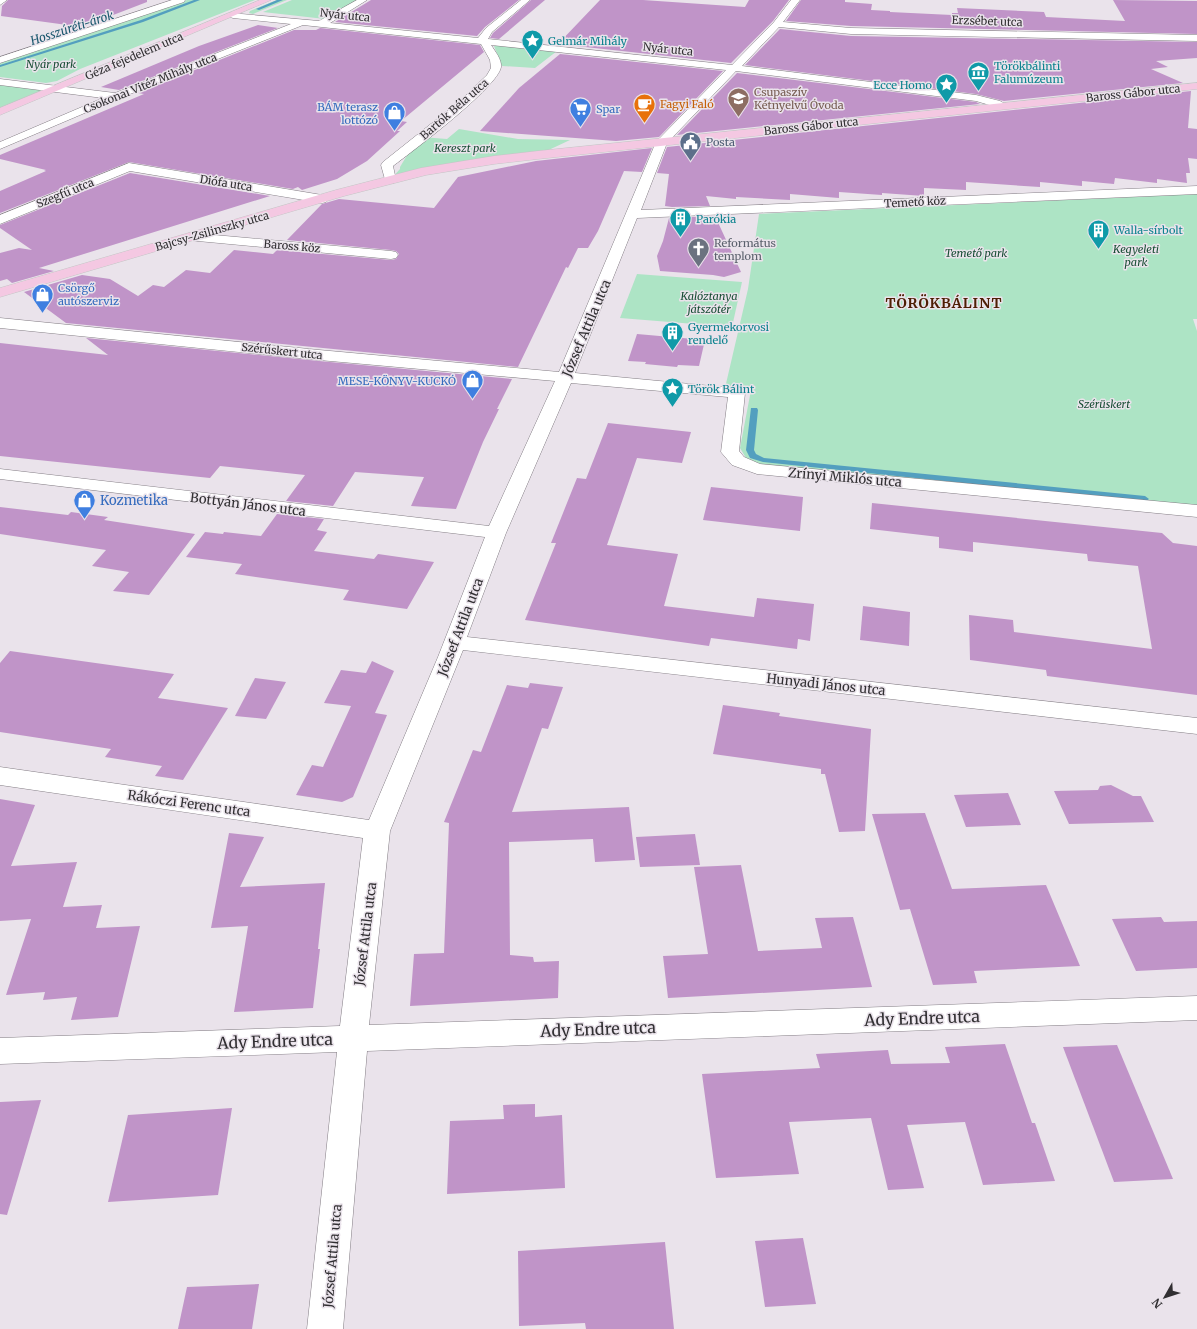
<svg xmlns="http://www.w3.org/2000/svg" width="1197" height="1329" font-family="Merriweather,serif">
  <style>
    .green { fill: #ade4c5 }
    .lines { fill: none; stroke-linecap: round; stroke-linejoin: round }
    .stream { fill: #539fbf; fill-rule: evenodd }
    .building { fill: #c094c8 }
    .minor-casing { stroke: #837d84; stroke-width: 1 }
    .major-casing { stroke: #c5c5c6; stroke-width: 1 }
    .minor { fill: #fff; fill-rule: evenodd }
    .major { fill: #f4c8e2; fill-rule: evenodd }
    .labels { text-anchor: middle; stroke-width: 3; stroke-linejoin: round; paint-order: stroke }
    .far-street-label { font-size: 11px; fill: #312f32; stroke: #eae3eb }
    .far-culture-label { font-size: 11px; fill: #0d838f; stroke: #eae3eb; text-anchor: start }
    .far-park-label { font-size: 11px; font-style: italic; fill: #174d34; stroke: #eae3eb }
    .far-education-label { font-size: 11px; fill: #785e54; stroke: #eae3eb; text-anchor: start }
    .far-food-label { font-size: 11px; fill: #c56008; stroke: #eae3eb; text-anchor: start }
    .far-shop-label { font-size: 11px; fill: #366cbe; stroke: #eae3eb; text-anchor: end }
    .far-service-label { font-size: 11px; fill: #4e5e75; stroke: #eae3eb; text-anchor: start }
    .far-worship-label { font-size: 11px; fill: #5b616d; stroke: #eae3eb; text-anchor: start }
    .far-water-label { font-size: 12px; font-style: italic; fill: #19566d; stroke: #eae3eb }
    .street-label { font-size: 13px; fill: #312f32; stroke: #eae3eb }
    .shop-label { font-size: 13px; fill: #366cbe; stroke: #eae3eb; text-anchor: start }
    .far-district-label { font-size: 14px; font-weight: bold; letter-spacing: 1px; fill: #4d1e03; stroke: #eae3eb }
    .near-street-label { font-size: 16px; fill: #312f32; stroke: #eae3eb }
  </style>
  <rect width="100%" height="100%" fill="#eae3eb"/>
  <!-- green -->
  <g class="green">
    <polygon points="187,0 255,0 80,69 57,81 46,83 0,77 0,62"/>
    <polygon points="277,0 287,0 253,14 249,13 250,11"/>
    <polygon points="292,0 358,0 325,19 263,12"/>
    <polygon points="502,45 557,51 535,68 502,66 494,46"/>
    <polygon points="0,85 45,90 0,108"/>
    <polygon points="459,129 518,139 570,140 538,155 390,180 400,169 400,167 415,142 422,137 447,139"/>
    <polygon points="1197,194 1197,319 1193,319 1197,331 1197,506 763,465 746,458 740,448 751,390 725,388 748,289 759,214"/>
    <polygon points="637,274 742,282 732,327 620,318"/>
  </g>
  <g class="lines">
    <!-- stream -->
    <g class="stream">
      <polygon points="194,0 200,0 143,22 0,67 0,65 141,20"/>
      <polygon points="277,0 283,0 259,10 256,9"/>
      <polygon points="751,408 757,408 758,410 754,450 756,454 764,458 1145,496 1149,499 1145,502 763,462 750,458 746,450"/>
    </g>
  </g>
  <!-- building -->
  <g class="building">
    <polygon points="8,0 147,0 147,2 82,27 1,16 2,6"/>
    <polygon points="371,0 519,0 485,27 477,36 335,22"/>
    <polygon points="531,0 545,0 499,39 490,38 493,33"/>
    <polygon points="600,0 643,0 745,7 749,0 789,0 773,21 731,63 558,44"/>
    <polygon points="801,0 845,0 845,2 872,4 871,10 890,11 890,12 952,15 952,13 958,13 957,8 1044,12 1046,17 1125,21 1113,0 1197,1 1197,34 851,26 786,21"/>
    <polygon points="258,25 278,28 119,90 101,87 199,46"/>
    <polygon points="320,28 480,45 484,52 401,121 407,122 397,131 400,131 367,161 337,179 302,190 298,187 293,189 129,162 0,213 0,191 46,171 44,171 46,170 0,159 0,155 144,94 138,93 294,30 316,30"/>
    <polygon points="780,29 851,36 1197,42 1197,58 1156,61 1168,67 1151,69 1183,83 1004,101 976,94 745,65"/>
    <polygon points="560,54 723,71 659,137 616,141 480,131 519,88"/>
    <polygon points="737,73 976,102 980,104 677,135"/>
    <polygon points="1191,91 1188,128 1197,129 1197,159 1188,158 1190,173 1186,173 1187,183 1157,179 1157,183 1115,178 1114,184 1082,181 1082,186 1040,182 1040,187 966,182 966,190 924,188 924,196 882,193 882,195 839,192 839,198 790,194 790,200 736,197 736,199 706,196 710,206 672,207 665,206 669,174 657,173 667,147"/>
    <polygon points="652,148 642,172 624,171 598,231 588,248 578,248 568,268 566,267 518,367 66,323 24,292 82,275 110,279 138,296 153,285 164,287 186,270 210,273 234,250 273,254 277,250 391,260 396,259 399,254 396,251 391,250 287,240 322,204 339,199 434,208 458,177 536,161"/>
    <polygon points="130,173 270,196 39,268 54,271 12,283 7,279 0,281 0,253 19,248 32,250 0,228 0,225"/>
    <polygon points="715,216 741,272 724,277 713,275 660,271 657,256 663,241 669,218"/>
    <polygon points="637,334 705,340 699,366 678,365 677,367 645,364 646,362 628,361"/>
    <polygon points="86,338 319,361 512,379 497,409 499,409 483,442 456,509 411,506 424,477 355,472 333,506 286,501 305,475 220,466 210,478 0,456 0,343 108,355"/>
    <polygon points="608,423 691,432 682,463 637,458 607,545 678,554 664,606 754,617 757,598 814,604 810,641 798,639 797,649 711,638 709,646 525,620 556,543 551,543 577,478 586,479"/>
    <polygon points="711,487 803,497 800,531 703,520"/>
    <polygon points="872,503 1162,533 1173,543 1197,546 1197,695 1047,676 1046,670 970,660 969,615 1013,620 1014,632 1152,649 1138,566 1088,561 1087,554 973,542 973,552 939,548 939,537 870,529"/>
    <polygon points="0,507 68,515 71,512 108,517 104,520 195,534 149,595 113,591 129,572 92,566 106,550 0,534"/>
    <polygon points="277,514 324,519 317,530 327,532 314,551 374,559 378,554 434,562 407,609 343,600 349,590 235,574 242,564 186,557 205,532 223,534 224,532 261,536"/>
    <polygon points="863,606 910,612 909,646 860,640"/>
    <polygon points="10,651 174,674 158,698 228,708 183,780 155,776 162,766 105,757 111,749 0,732 0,663"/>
    <polygon points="372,661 394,671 375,713 387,715 353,797 342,802 296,795 312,765 323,767 351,706 324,703 341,670 366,673"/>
    <polygon points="255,678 286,682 266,719 235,716"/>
    <polygon points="530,683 563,687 548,729 542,728 512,812 629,807 635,860 595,862 593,839 509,842 510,955 533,957 534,962 559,961 558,998 410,1006 414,954 444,953 449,823 444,822 473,750 481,752 507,685 528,688"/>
    <polygon points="723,705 780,713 779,716 871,729 865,831 839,832 825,774 821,774 821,769 713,754"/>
    <polygon points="1111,785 1133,796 1141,796 1154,822 1069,824 1054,791 1098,790 1100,786"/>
    <polygon points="1008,793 1021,825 966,827 954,795"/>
    <polygon points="0,799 35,805 11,866 77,862 63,907 102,905 96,928 140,926 118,1017 71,1020 77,997 43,1000 45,992 6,995 31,919 0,921"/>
    <polygon points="925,813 952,889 1046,885 1080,966 974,971 977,983 933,985 910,909 900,910 872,814"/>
    <polygon points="229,833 264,837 240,887 325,883 318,949 320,949 313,1008 234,1012 248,926 211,928"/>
    <polygon points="695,834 700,865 640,867 636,837"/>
    <polygon points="741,865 758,951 822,948 815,918 853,917 872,987 668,998 663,956 708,954 694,867"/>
    <polygon points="1161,917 1164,922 1197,921 1197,968 1136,971 1112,919"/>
    <polygon points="1005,1044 1032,1123 1035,1123 1055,1181 983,1185 965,1122 907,1125 924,1188 888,1190 871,1118 789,1122 799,1174 716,1178 702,1074 820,1068 816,1054 888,1050 891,1064 950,1063 945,1047"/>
    <polygon points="1117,1045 1173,1179 1114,1182 1063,1047"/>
    <polygon points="41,1100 7,1215 0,1214 0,1102"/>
    <polygon points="535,1104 535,1117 562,1115 565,1188 447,1194 450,1121 504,1119 503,1105"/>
    <polygon points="232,1108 218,1195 108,1202 128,1115"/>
    <polygon points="803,1238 816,1304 765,1307 755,1241"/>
    <polygon points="665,1242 674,1329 586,1329 585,1323 519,1326 518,1251"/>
    <polygon points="259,1284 252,1329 178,1329 187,1287"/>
  </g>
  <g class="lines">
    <defs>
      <g id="minor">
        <polygon points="0,0 7,0 0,5"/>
        <polygon points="172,0 185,0 184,2 0,63 0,57"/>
        <path d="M357 0H367L330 23 478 38 486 28 521 0H530L492 32 488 39 732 65 774 22 791 0H800L783 22 851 28 1197 35V41L851 34 779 27 742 66 976 95 1000 101 1008 106 1003 109 976 101 736 71 667 143 641 210 1197 186V194L637 218 575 373 743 389 745 393 739 451 744 457 760 464 1197 505V517L757 474 732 465 721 452 728 397 571 383 506 533 467 637 1197 718V734L463 650 390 831 369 1025 1197 996V1020L367 1051 343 1329H307L337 1052 0 1064V1038L340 1026 363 838 0 785V767L369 820 438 657 485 537 0 479V469L489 526 555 381 319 360 0 328V318L319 350 559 372 656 142 726 70 491 45C495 51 502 60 501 67 498 87 413 151 393 166L396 180 394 183H386L381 165 383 162 461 100 487 75 491 68 490 60 481 44 303 25 120 98 0 149V142L103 98 0 85V79L115 93 291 24 233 18 230 17 229 15 230 13 319 21Z"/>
        <polygon points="129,163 322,195 326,196 328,199 326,202 322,203 130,171 0,224 0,215"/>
        <polygon points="192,233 391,251 396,252 398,255 396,258 391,259 187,240 185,237 187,234"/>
      </g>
      <g id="major">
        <polygon points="260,0 271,0 0,115 0,108"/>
        <polygon points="1197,83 1197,89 538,159 494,164 426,175 344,196 0,297 0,288 336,190 421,168 494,156 538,151"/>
      </g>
    </defs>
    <!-- minor casing -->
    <use href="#minor" class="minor-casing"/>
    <!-- major casing -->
    <use href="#major" class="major-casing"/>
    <!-- minor -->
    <use href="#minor" class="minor"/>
    <!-- major -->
    <use href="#major" class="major"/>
  </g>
  <!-- icons -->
  <defs>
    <symbol id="sight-pin" viewBox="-11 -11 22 30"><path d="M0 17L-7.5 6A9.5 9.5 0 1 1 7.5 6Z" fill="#0f9aa8" stroke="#eae3eb"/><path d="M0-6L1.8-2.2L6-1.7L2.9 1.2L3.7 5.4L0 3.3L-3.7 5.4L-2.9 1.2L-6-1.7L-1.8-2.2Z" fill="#fff"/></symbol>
    <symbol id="museum-pin" viewBox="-11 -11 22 30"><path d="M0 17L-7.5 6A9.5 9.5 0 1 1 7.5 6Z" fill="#0f9aa8" stroke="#eae3eb"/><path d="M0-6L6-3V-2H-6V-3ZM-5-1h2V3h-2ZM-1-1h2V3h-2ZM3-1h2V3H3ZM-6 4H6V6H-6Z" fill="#fff"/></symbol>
    <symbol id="school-pin" viewBox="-11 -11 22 30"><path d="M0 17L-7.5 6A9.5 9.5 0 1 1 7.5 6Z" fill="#8d6e63" stroke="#eae3eb"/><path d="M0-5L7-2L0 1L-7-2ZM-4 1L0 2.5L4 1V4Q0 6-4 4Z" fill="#fff"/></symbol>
    <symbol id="cafe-pin" viewBox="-11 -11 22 30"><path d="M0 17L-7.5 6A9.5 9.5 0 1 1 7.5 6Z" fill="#e8710a" stroke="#eae3eb"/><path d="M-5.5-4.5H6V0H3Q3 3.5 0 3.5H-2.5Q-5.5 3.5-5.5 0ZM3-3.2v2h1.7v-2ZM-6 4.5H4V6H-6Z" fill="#fff"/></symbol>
    <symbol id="supermarket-pin" viewBox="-11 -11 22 30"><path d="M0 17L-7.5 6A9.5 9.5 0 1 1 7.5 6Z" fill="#3f7fe0" stroke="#eae3eb"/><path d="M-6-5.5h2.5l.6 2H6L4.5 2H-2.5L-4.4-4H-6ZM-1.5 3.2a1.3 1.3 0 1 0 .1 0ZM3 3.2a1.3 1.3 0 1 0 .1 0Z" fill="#fff"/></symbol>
    <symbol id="shop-pin" viewBox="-11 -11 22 30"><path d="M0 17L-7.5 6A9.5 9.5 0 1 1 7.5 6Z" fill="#3f7fe0" stroke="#eae3eb"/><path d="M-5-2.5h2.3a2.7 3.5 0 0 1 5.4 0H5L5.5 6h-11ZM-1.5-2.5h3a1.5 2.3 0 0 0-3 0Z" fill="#fff"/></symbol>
    <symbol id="civic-pin" viewBox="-11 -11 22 30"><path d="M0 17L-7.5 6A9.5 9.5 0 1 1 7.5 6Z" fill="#5c6f8a" stroke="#eae3eb"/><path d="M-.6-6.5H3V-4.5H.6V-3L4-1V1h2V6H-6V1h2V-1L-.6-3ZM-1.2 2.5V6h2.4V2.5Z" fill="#fff"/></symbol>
    <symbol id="building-pin" viewBox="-11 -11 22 30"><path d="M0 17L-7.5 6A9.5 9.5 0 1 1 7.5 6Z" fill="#0f9aa8" stroke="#eae3eb"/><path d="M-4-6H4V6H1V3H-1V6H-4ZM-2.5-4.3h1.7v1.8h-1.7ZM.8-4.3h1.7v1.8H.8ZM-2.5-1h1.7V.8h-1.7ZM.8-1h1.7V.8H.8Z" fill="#fff"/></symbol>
    <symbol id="church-pin" viewBox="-11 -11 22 30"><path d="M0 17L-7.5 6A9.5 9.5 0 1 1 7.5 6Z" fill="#6b7280" stroke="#eae3eb"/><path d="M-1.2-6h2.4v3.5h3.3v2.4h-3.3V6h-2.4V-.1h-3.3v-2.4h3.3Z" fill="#fff"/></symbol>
  </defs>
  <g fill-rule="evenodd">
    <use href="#sight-pin" x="520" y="28" width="25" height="34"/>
    <use href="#museum-pin" x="966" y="60" width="25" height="34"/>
    <use href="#sight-pin" x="934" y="72" width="25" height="34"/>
    <use href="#school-pin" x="726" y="86" width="25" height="34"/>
    <use href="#cafe-pin" x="632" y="92" width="25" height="34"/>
    <use href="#supermarket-pin" x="568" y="96" width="25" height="34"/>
    <use href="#shop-pin" x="382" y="100" width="25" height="34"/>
    <use href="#civic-pin" x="678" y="130" width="25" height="34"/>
    <use href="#building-pin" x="668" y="206" width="25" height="34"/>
    <use href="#building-pin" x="1086" y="218" width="25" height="34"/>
    <use href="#church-pin" x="686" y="236" width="25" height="34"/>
    <use href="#shop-pin" x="30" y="282" width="25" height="34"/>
    <use href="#building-pin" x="660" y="320" width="25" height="34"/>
    <use href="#shop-pin" x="460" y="368" width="25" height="34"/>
    <use href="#sight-pin" x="660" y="376" width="25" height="34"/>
    <use href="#shop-pin" x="72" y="488" width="25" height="34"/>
  </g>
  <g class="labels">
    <!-- far-street labels -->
    <g class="far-street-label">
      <text transform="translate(345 15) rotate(6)" y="4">Nyár utca</text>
      <text transform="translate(987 21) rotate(2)" y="4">Erzsébet utca</text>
      <text transform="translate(668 49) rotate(6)" y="4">Nyár utca</text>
      <text transform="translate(134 56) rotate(-23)" y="4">Géza fejedelem utca</text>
      <text transform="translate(150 83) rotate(-22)" y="4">Csokonai Vitéz Mihály utca</text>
      <text transform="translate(1133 93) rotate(-6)" y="4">Baross Gábor utca</text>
      <text transform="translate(454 109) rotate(-41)" y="4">Bartók Béla utca</text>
      <text transform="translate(811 126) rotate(-6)" y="4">Baross Gábor utca</text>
      <text transform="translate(226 183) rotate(9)" y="4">Diófa utca</text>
      <text transform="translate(65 193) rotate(-22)" y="4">Szegfű utca</text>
      <text transform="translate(915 202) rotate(-3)" y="4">Temető köz</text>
      <text transform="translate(212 231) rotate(-16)" y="4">Bajcsy-Zsilinszky utca</text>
      <text transform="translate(292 246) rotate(5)" y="4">Baross köz</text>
      <text transform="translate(282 351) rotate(6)" y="4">Szérűskert utca</text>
    </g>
    <!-- far-culture labels -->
    <g class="far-culture-label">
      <text x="548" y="45">Gelmár Mihály</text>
      <text x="994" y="70">Törökbálinti<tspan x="994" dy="13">Falumúzeum</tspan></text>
      <text x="932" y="89" text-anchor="end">Ecce Homo</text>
      <text x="696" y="223">Parókia</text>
      <text x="1114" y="234">Walla-sírbolt</text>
      <text x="688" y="331">Gyermekorvosi<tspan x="688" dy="13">rendelő</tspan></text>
      <text x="688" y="393">Török Bálint</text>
    </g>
    <!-- far-park labels -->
    <g class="far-park-label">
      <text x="51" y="68">Nyár park</text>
      <text x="465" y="152">Kereszt park</text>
      <text x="1136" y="253">Kegyeleti<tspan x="1136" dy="13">park</tspan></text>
      <text x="976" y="257">Temető park</text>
      <text x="709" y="300">Kalóztanya<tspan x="709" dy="13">játszótér</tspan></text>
      <text x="1104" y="408">Szérüskert</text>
    </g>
    <!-- far-education labels -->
    <g class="far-education-label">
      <text x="754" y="96">Csupaszív<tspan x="754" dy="13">Kétnyelvű Óvoda</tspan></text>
    </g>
    <!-- far-food labels -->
    <g class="far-food-label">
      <text x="660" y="108">Fagyi Faló</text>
    </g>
    <!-- far-shop labels -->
    <g class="far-shop-label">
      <text x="378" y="111">BÁM terasz<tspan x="378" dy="13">lottózó</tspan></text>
      <text x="596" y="113" text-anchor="start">Spar</text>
      <text x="58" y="292" text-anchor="start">Csörgő<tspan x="58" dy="13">autószerviz</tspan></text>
      <text x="456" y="385">MESE-KÖNYV-KUCKÓ</text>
    </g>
    <!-- far-service labels -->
    <g class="far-service-label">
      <text x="706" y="146">Posta</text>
    </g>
    <!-- far-worship labels -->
    <g class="far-worship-label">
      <text x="714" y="247">Református<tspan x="714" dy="13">templom</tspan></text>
    </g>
    <!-- far-water labels -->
    <g class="far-water-label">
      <text transform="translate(72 28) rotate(-18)" y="4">Hosszúréti-árok</text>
    </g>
    <!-- street labels -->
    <g class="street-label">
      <text transform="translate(586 328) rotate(-67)" y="5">József Attila utca</text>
      <text transform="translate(845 477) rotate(5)" y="5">Zrínyi Miklós utca</text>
      <text transform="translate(248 504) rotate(7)" y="5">Bottyán János utca</text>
      <text transform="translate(460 627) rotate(-69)" y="5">József Attila utca</text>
      <text transform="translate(826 684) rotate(6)" y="5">Hunyadi János utca</text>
      <text transform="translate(189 803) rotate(8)" y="5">Rákóczi Ferenc utca</text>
      <text transform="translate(365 934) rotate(-83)" y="5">József Attila utca</text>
      <text transform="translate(332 1256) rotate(-85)" y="5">József Attila utca</text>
    </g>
    <!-- shop labels -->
    <g class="shop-label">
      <text x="100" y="505">Kozmetika</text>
    </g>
    <!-- far-district labels -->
    <g class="far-district-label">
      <text x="944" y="308">TÖRÖKBÁLINT</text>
    </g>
    <!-- near-street labels -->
    <g class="near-street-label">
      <text transform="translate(922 1018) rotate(-2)" y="6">Ady Endre utca</text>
      <text transform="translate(598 1029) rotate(-2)" y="6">Ady Endre utca</text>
      <text transform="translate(275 1041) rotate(-2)" y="6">Ady Endre utca</text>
    </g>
  </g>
  <!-- north arrow -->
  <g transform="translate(1165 1297) rotate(231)" stroke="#eae3eb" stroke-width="3" paint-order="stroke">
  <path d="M0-3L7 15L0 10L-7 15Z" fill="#312f32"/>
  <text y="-6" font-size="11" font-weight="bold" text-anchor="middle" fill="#312f32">N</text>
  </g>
</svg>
